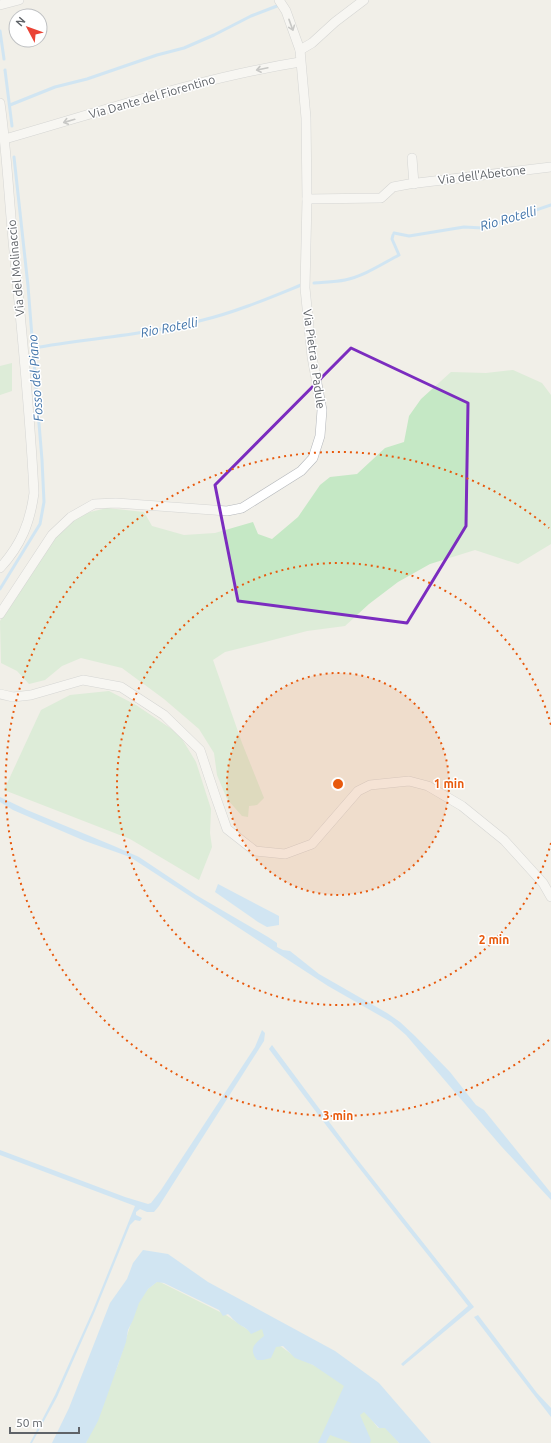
<svg xmlns="http://www.w3.org/2000/svg" width="551" height="1443" font-family="Ubuntu,sans-serif">
  <style>
    .green { fill: #c5e8c5 }
    .water { fill: #aadaff }
    .lines { fill: none; stroke-linecap: round; stroke-linejoin: round }
    .stream { stroke: #aadaff; stroke-width: 3 }
    .minor-casing { stroke: #b5b8bc; stroke-width: 10 }
    .minor { stroke: #fff; stroke-width: 9 }
    .oneway { stroke: #979a9d }
    .marked { fill: none; stroke: #7b2cbf; stroke-width: 3; stroke-linejoin: round }
    .ring { fill: none; stroke: #e8590c; stroke-width: 2; stroke-dasharray: 2 4 }
    .labels { text-anchor: middle; stroke-width: 3; stroke-linejoin: round; paint-order: stroke }
    .street-label { font-size: 12px; fill: #5f6368; stroke: #fff }
    .water-label { font-size: 13px; font-style: italic; fill: #4174aa; stroke: #fff }
    .centre { fill: #e8590c; stroke: #fff; stroke-width: 2 }
    .ring-label { font-size: 12px; text-anchor: middle; font-weight: bold; fill: #e8590c; stroke: #fff; stroke-width: 3; stroke-linejoin: round; paint-order: stroke }
  </style>
  <rect width="100%" height="100%" fill="#f1efe8"/>
  <!-- green -->
  <g class="green">
    <polygon points="12,363 12,391 0,395 0,366"/>
    <polygon points="513,370 542,383 551,395 551,544 518,564 475,550 430,564 398,582 369,604 345,626 307,631 265,642 225,652 213,660 242,743 264,798 257,805 249,806 248,817 242,816 227,799 217,775 214,753 199,729 164,699 122,668 81,658 62,666 45,680 29,684 17,671 1,663 0,621 58,530 74,519 86,513 107,508 144,512 152,526 184,535 215,533 253,522 258,534 272,539 298,517 320,485 330,477 357,474 385,448 404,442 409,416 421,399 451,372 486,373"/>
    <polygon points="109,691 136,705 179,734 196,762 211,809 210,833 212,847 199,880 130,839 4,790 41,710 70,695"/>
    <polygon points="158,1281 226,1315 251,1332 262,1328 279,1345 294,1356 328,1372 367,1403 365,1411 378,1428 386,1428 399,1443 86,1443 118,1365 135,1310 144,1292"/>
  </g>
  <!-- water -->
  <g class="water">
    <polygon points="0,797 27,810 114,846 139,857 196,895 268,937 277,943 277,947 283,950 290,951 319,974 387,1013 400,1022 415,1036 450,1072 476,1105 484,1110 551,1193 551,1200 501,1146 406,1035 391,1022 328,986 130,857 85,841 13,810 0,802"/>
    <polygon points="218,884 279,916 279,925 267,927 258,922 215,892"/>
    <polygon points="262,1030 265,1033 264,1041 159,1206 154,1212 147,1212 140,1209 136,1212 136,1215 142,1218 140,1221 135,1220 130,1225 95,1311 57,1397 32,1443 30,1443 55,1395 93,1310 135,1206 0,1155 0,1150 125,1197 148,1204 151,1203 161,1190 255,1047"/>
    <path d="M272 1045 353 1154 474 1307 403 1366 401 1364 468 1306C442 1272 415 1239 389 1206 348 1154 308 1102 269 1049Z"/>
    <path d="M143 1250 168 1254 208 1282 335 1351 379 1383 431 1443H399L385 1428H379L364 1412 360 1415 371 1440 370 1443H352L330 1435 326 1443H318L344 1386 313 1365 295 1358 283 1346 276 1347 271 1358 263 1360H257C248 1349 255 1343 264 1336L262 1329 251 1334C246 1326 241 1327 235 1321 232 1319 231 1316 228 1314L223 1316 219 1310 164 1283 157 1282 148 1289 139 1303 133 1320 128 1330 126 1342 106 1399 98 1421 86 1443H52L69 1408 110 1303 127 1279 133 1263Z"/>
    <polygon points="478,1315 537,1393 551,1408 551,1417 474,1317"/>
  </g>
  <g class="lines">
    <!-- stream -->
    <g class="stream">
      <polyline points="0,31 4,59"/>
      <polyline points="5,70 12,126"/>
      <polyline points="10,105 55,87 87,79 157,55 184,48 214,35 251,16 277,6"/>
      <polyline points="394,233 409,236 464,227 483,228 551,205"/>
      <path d="M314 283C324 282 335 282 345 280 364 276 382 264 399 255L392 239 393 235"/>
      <path d="M33 348C90 338 147 335 203 320 236 312 269 298 301 285"/>
      <polyline points="0,589 40,524 44,502 42,460 35,375 28,286 14,157"/>
    </g>
    <defs>
      <g id="minor">
        <polyline points="0,5 19,0"/>
        <polyline points="300,50 312,43 335,22 364,0"/>
        <path d="M0 103C7 152 9 201 14 251 22 331 30 412 34 493 30 523 21 545 0 568"/>
        <path d="M5 139C103 111 200 78 300 62"/>
        <polyline points="412,158 414,184"/>
        <polyline points="307,199 381,198 393,187 409,184 551,167"/>
        <polyline points="0,614 52,535 71,517 94,504 116,503 227,511 242,508 301,471 313,458 320,436 322,410 312,357 305,288 307,199 306,118 300,50 286,11 279,0"/>
        <polyline points="0,694 13,697 31,695 83,680 121,687 164,715 200,750 215,795 227,829 255,851 285,854 312,844 358,791 370,785 409,781 428,786 462,806 504,840 543,883 551,897"/>
      </g>
    </defs>
    <!-- minor casing -->
    <use href="#minor" class="minor-casing"/>
    <!-- minor -->
    <use href="#minor" class="minor"/>
  </g>
  <!-- one-way arrows -->
  <defs><path id="oneway-shaft" d="M-6 0H5M1.5-3L5.5 0L1.5 3" fill="none" stroke-width="1.6" stroke-linecap="round" stroke-linejoin="round"/></defs>
  <g class="oneway">
    <use href="#oneway-shaft" transform="translate(291 25) rotate(70)"/>
    <use href="#oneway-shaft" transform="translate(262 69) rotate(168)"/>
    <use href="#oneway-shaft" transform="translate(69 121) rotate(164)"/>
  </g>
  <!-- marked area -->
  <path d="M0 0H551V1443H0ZM351 348 468 403 466 526 407 623 238 601 215 485Z" fill="#f1efe8" fill-opacity=".55" fill-rule="evenodd"/>
  <path class="marked" d="M351 348 468 403 466 526 407 623 238 601 215 485Z"/>
  <!-- distance rings -->
  <circle cx="338" cy="784" r="111" fill="#e8590c" fill-opacity=".12"/>
  <g class="ring">
    <circle cx="338" cy="784" r="111"/>
    <path d="M551 843A221 221 0 1 1 551 725"/>
    <path d="M549 1040A332 332 0 1 1 549 528"/>
  </g>
  <g class="labels">
    <!-- street labels -->
    <g class="street-label">
      <text transform="translate(152 97) rotate(-16)" y="4">Via Dante del Fiorentino</text>
      <text transform="translate(482 175) rotate(-7)" y="4">Via dell'Abetone</text>
      <text transform="translate(16 268) rotate(-95)" y="4">Via del Molinaccio</text>
      <text transform="translate(314 359) rotate(82)" y="4">Via Pietra a Padule</text>
    </g>
    <!-- water labels -->
    <g class="water-label">
      <text transform="translate(508 218) rotate(-16)" y="5">Rio Rotelli</text>
      <text transform="translate(169 327) rotate(-11)" y="5">Rio Rotelli</text>
      <text transform="translate(35 378) rotate(-94)" y="5">Fosso del Piano</text>
    </g>
  </g>
  <circle cx="338" cy="784" r="6" class="centre"/>
  <g class="ring-label">
    <text x="449" y="788">1 min</text>
    <text x="494" y="944">2 min</text>
    <text x="338" y="1120">3 min</text>
  </g>
  <!-- north arrow -->
  <g transform="translate(28 28) rotate(311)"><circle r="19" fill="#ffffff" stroke="#bfc1c3"/>
  <path d="M0-3L7 15L0 10L-7 15Z" fill="#ea4335"/>
  <text y="-6" font-size="11" font-weight="bold" text-anchor="middle" fill="#5f6368">N</text>
  </g>
  <!-- scale -->
  <path d="M10 1427v6h69v-6" fill="none" stroke="#5f6368" stroke-width="2"/>
  <text x="16" y="1427" font-size="12" fill="#5f6368" stroke="#ffffff" stroke-width="3" paint-order="stroke">50 m</text>
</svg>
